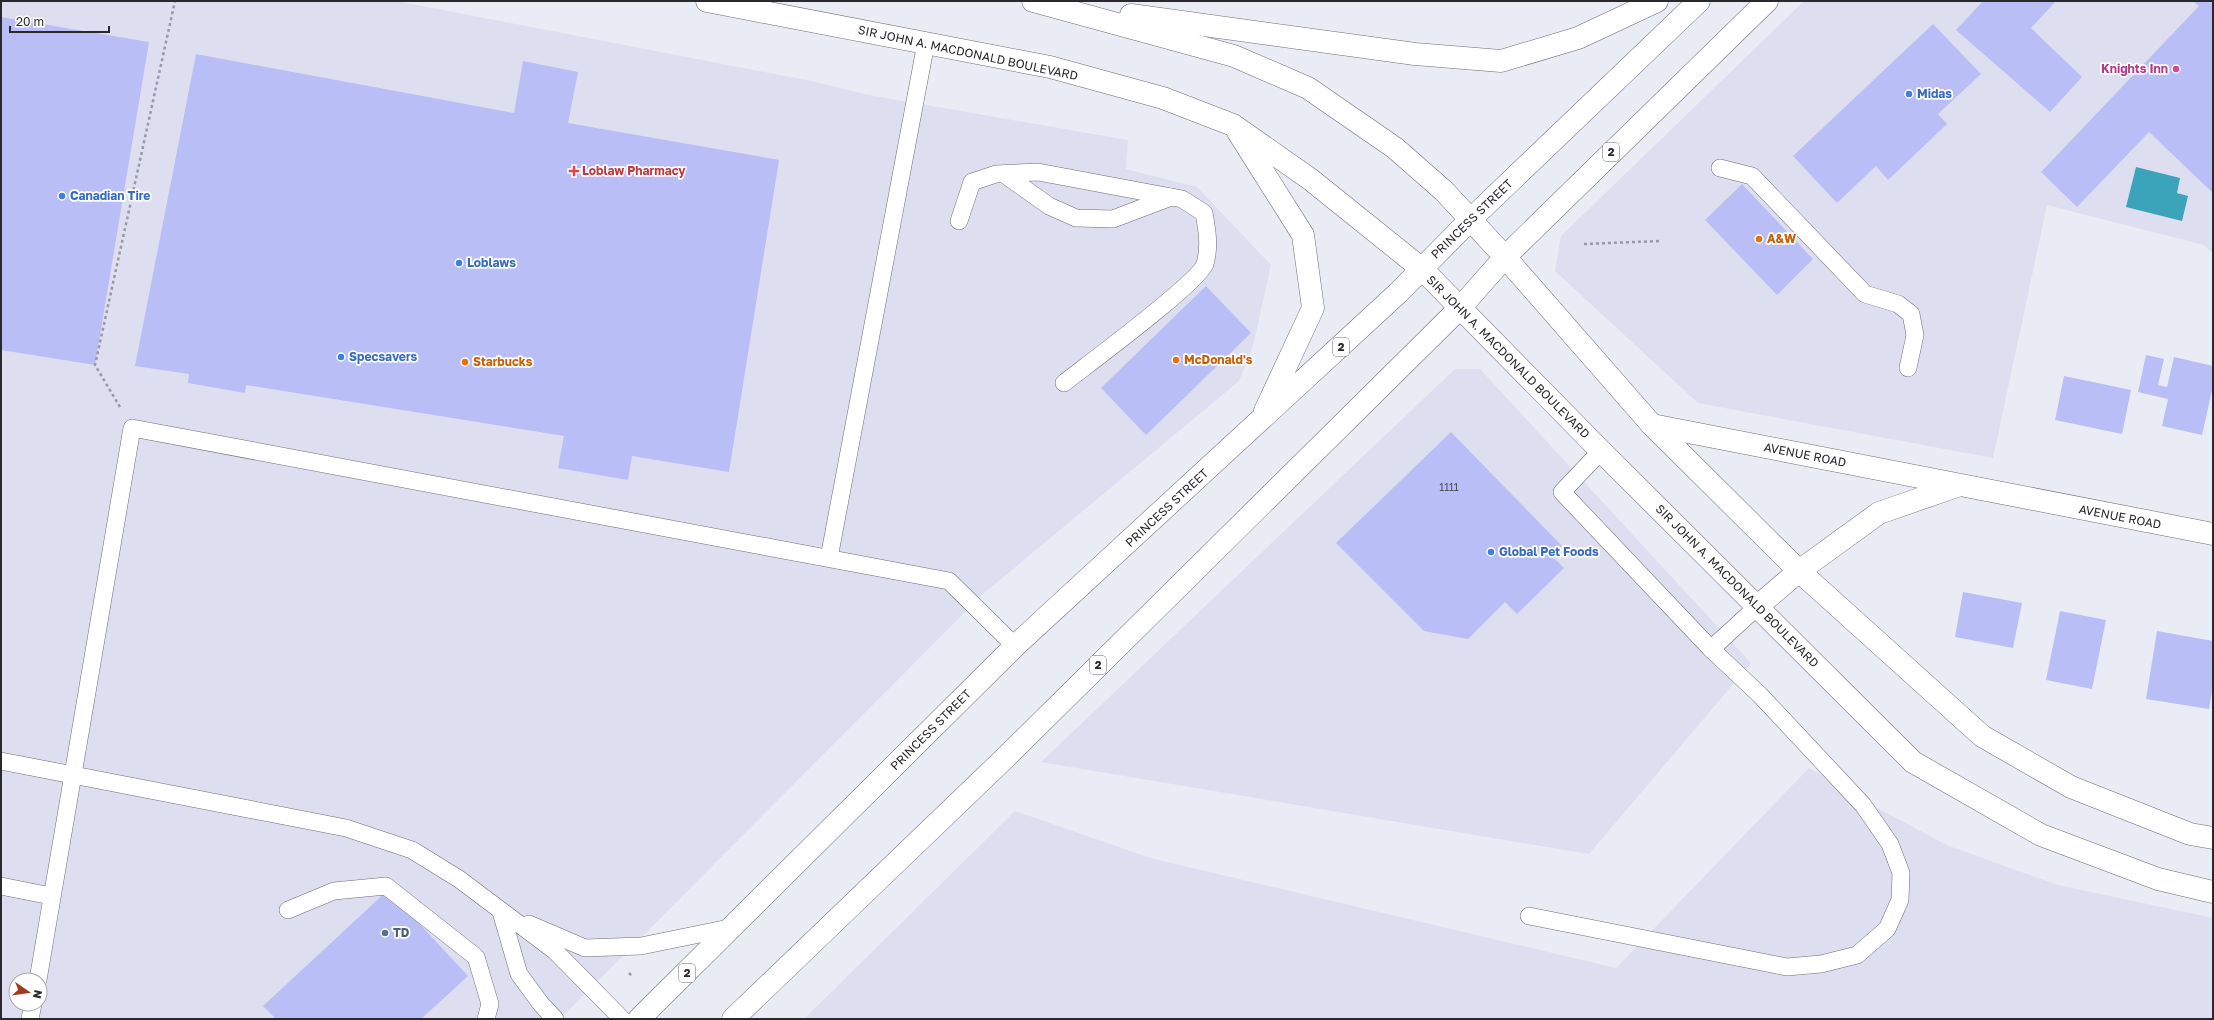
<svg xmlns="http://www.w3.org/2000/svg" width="2214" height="1020" font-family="'Golos Text',sans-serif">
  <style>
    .built { fill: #dddff0; fill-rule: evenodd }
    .water { fill: #3ba3ba }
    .building { fill: #babef7 }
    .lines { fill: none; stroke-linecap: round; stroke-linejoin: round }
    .lane-casing { stroke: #6c6d76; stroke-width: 18 }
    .street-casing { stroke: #6c6d76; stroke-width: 23 }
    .primary-casing { stroke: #6c6d76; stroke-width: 23 }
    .path { stroke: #9899a1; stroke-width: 2.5; stroke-dasharray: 3 3; stroke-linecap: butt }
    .lane { stroke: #fff; stroke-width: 17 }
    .street { stroke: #fff; stroke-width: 22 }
    .primary { stroke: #fff; stroke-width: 22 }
    .hotel-dot { fill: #d1479c; stroke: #fff; stroke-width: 1.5 }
    .shop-dot { fill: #3f7fe0; stroke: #fff; stroke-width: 1.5 }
    .health-dot { fill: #e0444e; stroke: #fff; stroke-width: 1.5 }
    .food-dot { fill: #e8710a; stroke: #fff; stroke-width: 1.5 }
    .service-dot { fill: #5c6f8a; stroke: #fff; stroke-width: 1.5 }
    .labels { text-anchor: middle; stroke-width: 3.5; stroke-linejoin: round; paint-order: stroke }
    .number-label { font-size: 10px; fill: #4d4e60 }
    .shield { fill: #fff; stroke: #69696c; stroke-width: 1 }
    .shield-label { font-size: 11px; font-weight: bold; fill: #29292d }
    .street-label { font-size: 12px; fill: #29292d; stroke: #fff }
    .hotel-label { font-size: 12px; font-weight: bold; fill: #b23c85; stroke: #fff; text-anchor: end }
    .shop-label { font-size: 12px; font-weight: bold; fill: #366cbe; stroke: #fff; text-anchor: start }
    .health-label { font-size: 12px; font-weight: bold; fill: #be3a42; stroke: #fff; text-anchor: start }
    .food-label { font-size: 12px; font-weight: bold; fill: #c56008; stroke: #fff; text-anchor: start }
    .service-label { font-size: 12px; font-weight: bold; fill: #4e5e75; stroke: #fff; text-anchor: start }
  </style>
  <rect width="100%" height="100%" fill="#e9ebf5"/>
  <!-- built -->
  <g class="built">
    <path d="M1 1H396L811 81 869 95 1128 140 1126 169 1197 187 1271 265 1253 346 1239 381 983 594 560 1019H1ZM16 980H40V1004H16Z"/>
    <polygon points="1804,1 2213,1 2213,254 2204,245 2047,205 1993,458 1698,403 1555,271 1561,236"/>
    <polygon points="1455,369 1480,369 1751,663 1589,854 1041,762"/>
    <polygon points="1809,768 1877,808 1949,846 2058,885 2213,918 2213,1019 804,1019 1015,811 1150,858 1616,968"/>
  </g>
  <!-- water -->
  <polygon class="water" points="2136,167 2180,178 2177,193 2188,196 2182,221 2126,207"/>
  <!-- building -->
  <g class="building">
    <polygon points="1983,1 2056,1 2031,28 2082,77 2050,112 1956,30"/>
    <polygon points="2193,1 2213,1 2213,193 2149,132 2077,207 2041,172 2199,6"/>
    <polygon points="1,17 149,42 95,365 1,350"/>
    <polygon points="1933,24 1981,74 1938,114 1947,124 1888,180 1876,166 1837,203 1793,156"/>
    <polygon points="196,54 514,113 523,61 578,72 568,123 779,160 729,472 632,456 628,480 558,468 564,436 246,385 245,393 188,383 189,374 135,366"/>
    <polygon points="1742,184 1813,259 1777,295 1705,220"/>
    <polygon points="1206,286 1251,333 1146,435 1101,388"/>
    <polygon points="2146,355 2164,359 2158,385 2167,387 2174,357 2213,366 2213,386 2202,435 2162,426 2168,399 2138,392"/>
    <polygon points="2064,376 2131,390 2122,434 2055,420"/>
    <polygon points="1451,432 1562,546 1551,555 1564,568 1517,614 1505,602 1468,639 1424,631 1336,543"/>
    <polygon points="1963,592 2022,603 2013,648 1955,637"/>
    <polygon points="2060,611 2106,620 2092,689 2046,680"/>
    <polygon points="2157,631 2213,641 2213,686 2209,709 2146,699"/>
    <polygon points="388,890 468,976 421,1019 276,1019 263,1006"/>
  </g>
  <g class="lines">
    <defs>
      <g id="lane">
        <polyline points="1720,168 1752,176 1865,294 1898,304 1911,314 1915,335 1908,368"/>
        <polyline points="1004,174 1049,206 1076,218 1113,219 1171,197"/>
        <path d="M959 221 972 182 996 174 1038 172 1182 199 1204 213C1207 230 1210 246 1205 264 1198 283 1087 365 1064 383"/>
        <polyline points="829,558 926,43"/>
        <polyline points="1711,649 1758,606"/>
        <polyline points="1,761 346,828 412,850 459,879 555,951 622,1019"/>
        <polyline points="1,886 51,896"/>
        <polyline points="288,910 334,891 386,886 476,957 490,1004 486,1019"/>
        <polyline points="501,912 519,974 541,1004 555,1019"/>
        <polyline points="1529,916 1787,967 1821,964 1857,955 1887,929 1900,900 1901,873 1890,844 1863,805 1760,695 1711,649 1562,492 1601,451"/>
        <polyline points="529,924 585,948 641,946 734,927"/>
        <polyline points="38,980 132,428 949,581 1015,646"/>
        <polyline points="30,1019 33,1004"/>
      </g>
      <g id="street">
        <polyline points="1652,425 2213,534"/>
        <polyline points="1758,606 1799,571 1879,513 1957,486"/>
      </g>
      <g id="primary">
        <polyline points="707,1 1050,67 1163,98 1233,125 1310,179 1422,269 1601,451 1913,762 2041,835 2158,879 2213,892"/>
        <polyline points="1033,1 1234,56 1308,88 1395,148 1444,191 1505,257 1652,425 1799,571 1982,736 2071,787 2190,834 2213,838"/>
        <polyline points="1131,15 1415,54 1501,61 1578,38 1657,1"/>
        <polyline points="1238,132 1303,235 1313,308 1265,411"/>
        <polyline points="639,1019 1015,646 1398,293 1470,220 1699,1"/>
        <polyline points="733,1019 1006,757 1460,308 1505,257 1767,1"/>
      </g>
    </defs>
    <!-- lane casing -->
    <use href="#lane" class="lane-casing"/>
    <!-- street casing -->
    <use href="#street" class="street-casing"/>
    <!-- primary casing -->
    <use href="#primary" class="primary-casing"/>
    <!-- path -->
    <g class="path">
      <polyline points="1584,244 1660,241"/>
      <polyline points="120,407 95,365 175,1"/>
      <polyline points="629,973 633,977"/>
    </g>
    <!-- lane -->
    <use href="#lane" class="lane"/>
    <!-- street -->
    <use href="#street" class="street"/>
    <!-- primary -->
    <use href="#primary" class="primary"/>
  </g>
  <!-- markers -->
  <circle class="hotel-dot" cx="2176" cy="69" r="4"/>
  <g class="shop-dot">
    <circle cx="1909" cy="94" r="4"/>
    <circle cx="62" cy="196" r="4"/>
    <circle cx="459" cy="263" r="4"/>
    <circle cx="341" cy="357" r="4"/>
    <circle cx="1491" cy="552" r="4"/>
  </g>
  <path class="health-dot" d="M572 165h4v4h4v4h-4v4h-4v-4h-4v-4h4z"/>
  <g class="food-dot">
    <circle cx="1759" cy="239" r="4"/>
    <circle cx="1176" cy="360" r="4"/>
    <circle cx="465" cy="362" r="4"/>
  </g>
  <circle class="service-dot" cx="385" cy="933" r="4"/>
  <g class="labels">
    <!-- number labels -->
    <g class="number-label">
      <text x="1449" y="491">1111</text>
    </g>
    <!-- shield labels -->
    <g class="shield">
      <rect x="1603" y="143" width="16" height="18" rx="3"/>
      <rect x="1333" y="338" width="16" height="18" rx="3"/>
      <rect x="1090" y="656" width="16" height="18" rx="3"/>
      <rect x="679" y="964" width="16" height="18" rx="3"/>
    </g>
    <g class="shield-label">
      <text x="1611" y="156">2</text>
      <text x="1341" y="351">2</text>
      <text x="1098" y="669">2</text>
      <text x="687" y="977">2</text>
    </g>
    <!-- street labels -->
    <g class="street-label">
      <text transform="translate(968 53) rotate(12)" y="4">SIR JOHN A. MACDONALD BOULEVARD</text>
      <text transform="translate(1472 219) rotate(-44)" y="4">PRINCESS STREET</text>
      <text transform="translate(1508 357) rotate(45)" y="4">SIR JOHN A. MACDONALD BOULEVARD</text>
      <text transform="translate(1805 455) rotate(11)" y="4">AVENUE ROAD</text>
      <text transform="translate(1167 508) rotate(-43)" y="4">PRINCESS STREET</text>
      <text transform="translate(2120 517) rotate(11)" y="4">AVENUE ROAD</text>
      <text transform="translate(1737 586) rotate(45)" y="4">SIR JOHN A. MACDONALD BOULEVARD</text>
      <text transform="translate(931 730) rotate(-45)" y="4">PRINCESS STREET</text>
    </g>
    <!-- hotel labels -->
    <g class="hotel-label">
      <text x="2168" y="73">Knights Inn</text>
    </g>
    <!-- shop labels -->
    <g class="shop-label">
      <text x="1917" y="98">Midas</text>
      <text x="70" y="200">Canadian Tire</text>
      <text x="467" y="267">Loblaws</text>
      <text x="349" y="361">Specsavers</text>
      <text x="1499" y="556">Global Pet Foods</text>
    </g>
    <!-- health labels -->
    <g class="health-label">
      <text x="582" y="175">Loblaw Pharmacy</text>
    </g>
    <!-- food labels -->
    <g class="food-label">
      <text x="1767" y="243">A&amp;W</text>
      <text x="1184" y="364">McDonald's</text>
      <text x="473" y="366">Starbucks</text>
    </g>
    <!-- service labels -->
    <g class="service-label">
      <text x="393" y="937">TD</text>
    </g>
  </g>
  <!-- border -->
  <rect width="2214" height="1020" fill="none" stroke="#29292d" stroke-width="4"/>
  <!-- north arrow -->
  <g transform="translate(28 992) rotate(103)"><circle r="19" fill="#ffffff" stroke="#a9a9ab"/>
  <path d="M0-3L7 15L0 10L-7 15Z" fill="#a23a1f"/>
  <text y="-6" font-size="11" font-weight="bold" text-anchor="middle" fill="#29292d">N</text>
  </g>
  <!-- scale -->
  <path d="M10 26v6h99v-6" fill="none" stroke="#29292d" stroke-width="2"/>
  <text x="16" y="26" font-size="12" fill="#29292d" stroke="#ffffff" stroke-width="3" paint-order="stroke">20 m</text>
</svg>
